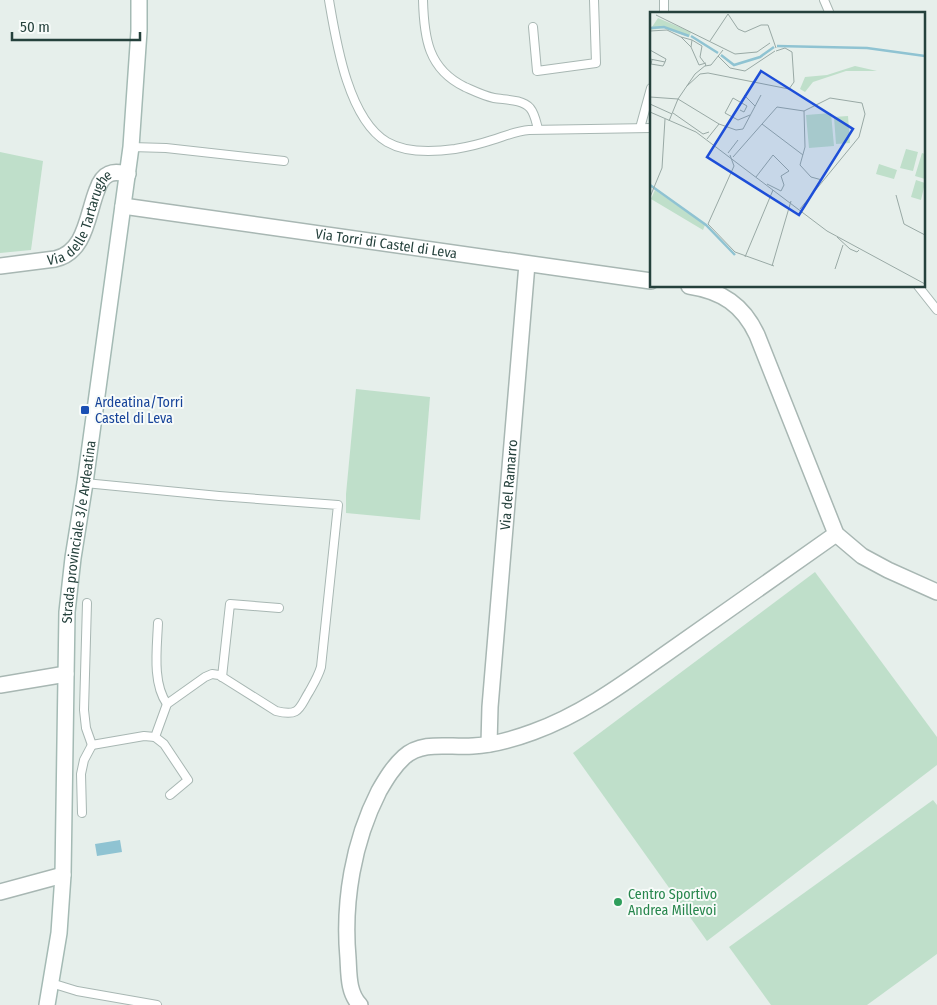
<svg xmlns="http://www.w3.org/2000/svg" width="937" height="1005" font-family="'Fira Sans Condensed',sans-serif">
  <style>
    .green { fill: #bfdfca }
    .water { fill: #8fc3d2 }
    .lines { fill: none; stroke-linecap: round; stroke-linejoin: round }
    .service-casing { stroke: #a8b7b3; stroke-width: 10 }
    .minor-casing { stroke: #a8b7b3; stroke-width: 18 }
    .secondary-casing { stroke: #a4bab4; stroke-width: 18 }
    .service { stroke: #fff; stroke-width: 8 }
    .minor { stroke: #fff; stroke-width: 15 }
    .secondary { stroke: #fff; stroke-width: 15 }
    .transit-dot { fill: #1a4fb4; stroke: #f7fbf9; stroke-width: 2 }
    .leisure-dot { fill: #2e9e5b; stroke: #f7fbf9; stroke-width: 2 }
    .labels { text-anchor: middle; stroke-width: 4; stroke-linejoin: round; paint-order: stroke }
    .street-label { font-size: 14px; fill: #25413c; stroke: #f7fbf9 }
    .transit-label { font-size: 14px; fill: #164399; stroke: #f7fbf9; text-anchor: start }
    .leisure-label { font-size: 14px; fill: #27864d; stroke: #f7fbf9; text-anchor: start }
    .inset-river { fill: none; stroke: #8fc3d2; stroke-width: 2.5 }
    .inset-road { fill: none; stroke: #99a9a5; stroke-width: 1 }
    .view { fill: #1d4ed8; fill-opacity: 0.15; stroke: #1d4ed8; stroke-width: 2.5 }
    .inset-edge { fill: none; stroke: #25413c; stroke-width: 2.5 }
  </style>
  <rect width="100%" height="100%" fill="#e6efeb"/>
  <!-- green -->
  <g class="green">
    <polygon points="0,152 43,161 31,250 0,253"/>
    <polygon points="356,389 430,397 420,520 346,513 346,494"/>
    <polygon points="815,572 937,737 937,765 707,941 573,753"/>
    <polygon points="933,800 937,805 937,954 867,1005 771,1005 729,947"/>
  </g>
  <!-- water -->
  <polygon class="water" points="120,840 122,852 97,856 95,844"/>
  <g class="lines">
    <defs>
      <g id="service">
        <path d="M329 0C336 41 348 119 387 142 406 153 434 152 455 149 467 147 480 144 492 140 505 136 516 131 529 130L651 128"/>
        <path d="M423 0C424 38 428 69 465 87 474 91 484 96 494 98 505 100 522 99 530 108 535 114 536 122 538 129"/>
        <polyline points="664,0 664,14"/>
        <polyline points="824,0 830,14"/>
        <polyline points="533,27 537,71 596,63 594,0"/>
        <polyline points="640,128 651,88"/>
        <polyline points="131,147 166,148 284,161"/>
        <polyline points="918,286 937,310"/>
        <path d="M85 483 219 496 338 505 321 667C318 677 314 683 309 692 299 708 300 717 276 711L219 675 212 674 205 677 167 704 155 737 144 736 92 745 86 728 84 710 87 603"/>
        <path d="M158 623C157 648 152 683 167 704"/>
        <polyline points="222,677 230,604 279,608"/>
        <polyline points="155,737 164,744 188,780 170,795"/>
        <polyline points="82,813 81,774 84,760 92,745"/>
        <polyline points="51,983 77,991 157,1005"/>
      </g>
      <g id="minor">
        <path id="s1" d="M123 206 651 281"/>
        <path id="s2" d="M0 266 55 259C86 252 87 215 97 190 99 184 102 177 109 174 115 171 121 173 128 174"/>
        <path d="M689 286C722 291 743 305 757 335L836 534 862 556 888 570 937 592"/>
        <polyline points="0,685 66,674"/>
        <path id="s3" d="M489 744 490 707 527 264"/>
        <polyline points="0,892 63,875"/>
        <path d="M360 1005C348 993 349 974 348 958 343 902 353 842 379 791 386 779 393 767 404 757 423 740 450 748 473 746 494 745 514 739 533 732 586 713 631 678 677 646 730 609 783 571 836 534"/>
      </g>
      <g id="secondary">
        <path id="s4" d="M47 1005 59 933 63 875 67 612 73 558 85 483 131 147 139 31V0"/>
      </g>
    </defs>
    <!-- service casing -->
    <use href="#service" class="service-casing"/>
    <!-- minor casing -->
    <use href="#minor" class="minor-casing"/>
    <!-- secondary casing -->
    <use href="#secondary" class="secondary-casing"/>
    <!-- service -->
    <use href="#service" class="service"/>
    <!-- minor -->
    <use href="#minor" class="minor"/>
    <!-- secondary -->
    <use href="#secondary" class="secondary"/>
  </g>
  <!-- markers -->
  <rect class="transit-dot" x="80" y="405" width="10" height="10" rx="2.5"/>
  <circle class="leisure-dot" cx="618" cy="902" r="5"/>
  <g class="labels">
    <!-- street labels -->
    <g class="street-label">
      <text dy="5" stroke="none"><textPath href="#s2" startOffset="105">Via delle Tartarughe</textPath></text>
      <text dy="5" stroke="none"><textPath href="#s1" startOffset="266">Via Torri di Castel di Leva</textPath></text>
      <text dy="5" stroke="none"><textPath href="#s3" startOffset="260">Via del Ramarro</textPath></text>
      <text dy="5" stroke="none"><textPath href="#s4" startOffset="475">Strada provinciale 3/e Ardeatina</textPath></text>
    </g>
    <!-- transit labels -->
    <g class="transit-label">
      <text x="95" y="407">Ardeatina/Torri<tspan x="95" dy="16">Castel di Leva</tspan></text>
    </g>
    <!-- leisure labels -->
    <g class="leisure-label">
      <text x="628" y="899">Centro Sportivo<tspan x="628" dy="16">Andrea Millevoi</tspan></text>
    </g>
  </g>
  <!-- overview -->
  <g transform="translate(650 12)">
    <rect width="275" height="275" fill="#e6efeb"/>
    <path d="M8 6 41 20 39 25 14 16 0 18ZM205 54 227 59H196L163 70 155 80 150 77 155 65 177 63ZM181 101 184 134 159 136 156 103ZM198 104 200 131 186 132 184 105ZM256 137 268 140 263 159 250 156ZM272 141 275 142V167L265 164ZM229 152 247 158 244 167 226 162ZM266 168 275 171 271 188 261 185ZM5 178 55 213 53 218 1 187Z" fill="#bfdfca"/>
    <path class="inset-river" d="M0 16 14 15 39 24M41 24 68 41M127 34 217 36 275 44M71 43 84 53 110 45 124 35M0 173 56 213 85 243"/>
    <path class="inset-road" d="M6 3 85 42 107 40 120 31M0 19 17 18 31 25 41 35 49 53 56 51M31 25 42 28 41 35M42 28 52 34 50 45 56 53 45 62 28 87 69 112 57 127M60 29 78 2 88 17 95 20 111 13H118L126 36M0 38 16 47 15 50 0 47M68 44 80 56 95 59 125 39M2 48 1 52 13 54 15 50M55 54 61 53 73 38M37 74 50 62 58 61 139 77 144 70 142 40 135 36 126 39M94 83 105 94M0 85 28 87 19 109M0 92 22 102M90 98 94 100 97 94 83 86 75 101 88 108 100 103M154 99 155 135 150 153 161 165 172 168M0 100 46 120 177 219 275 272M23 101 53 122 59 120M69 112 86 118 93 117 111 83M112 112 153 143M78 141 88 128M80 143 84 154 58 212 85 240 124 254M83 145 127 95 154 99 180 86 212 91 215 102 209 125 150 197M106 165 123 143 139 159 131 164 134 173 131 179 117 172M246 183 254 212 275 223M0 185 12 156 15 107M187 225 200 237 207 240 209 238M95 245 123 178M122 254 141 189M185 257 193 233"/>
    <path class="view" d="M111 59 203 117 149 203 57 145Z"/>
    <rect width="275" height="275" class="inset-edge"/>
  </g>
  <!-- scale -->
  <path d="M12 32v8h128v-8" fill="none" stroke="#25413c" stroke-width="2.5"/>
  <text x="20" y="32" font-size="15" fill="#25413c" stroke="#f7fbf9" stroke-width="4" paint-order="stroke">50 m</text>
</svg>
